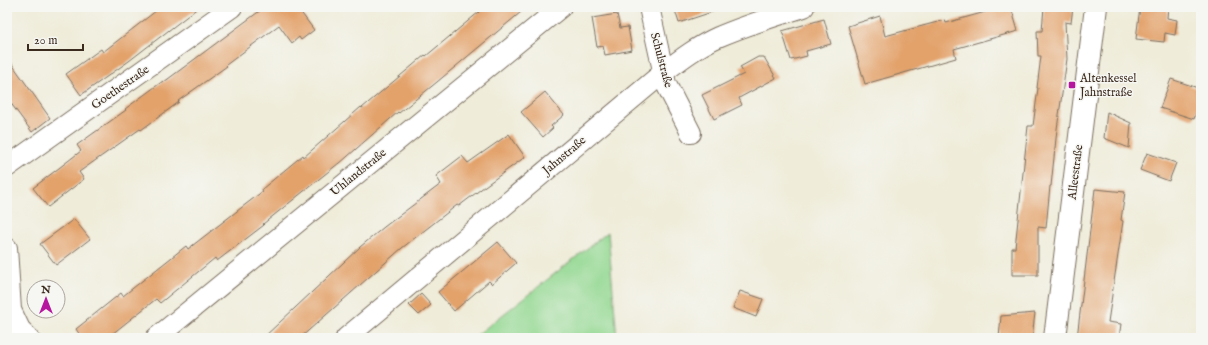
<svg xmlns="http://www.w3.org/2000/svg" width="1208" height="345" font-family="'IM FELL English',serif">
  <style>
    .green { fill: #93d891; stroke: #678158 }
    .building { fill: #e3a26b }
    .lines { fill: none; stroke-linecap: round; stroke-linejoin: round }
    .minor-casing { stroke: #7a6e5f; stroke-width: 22 }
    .tertiary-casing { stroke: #7a6e5f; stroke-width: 24 }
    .minor { stroke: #fff; stroke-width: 20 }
    .tertiary { stroke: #fff; stroke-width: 22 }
    .poi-dot { fill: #b5179e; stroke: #f6f6f2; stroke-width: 1.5 }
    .labels { text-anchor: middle; stroke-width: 3; stroke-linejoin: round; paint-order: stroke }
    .street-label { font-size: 12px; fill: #3b2a1e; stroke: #f6f6f2 }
    .poi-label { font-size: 12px; fill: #3b2a1e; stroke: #f6f6f2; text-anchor: start }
  </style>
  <rect width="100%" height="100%" fill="#f6f6f2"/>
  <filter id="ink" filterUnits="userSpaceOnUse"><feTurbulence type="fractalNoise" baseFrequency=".025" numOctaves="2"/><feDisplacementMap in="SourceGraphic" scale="8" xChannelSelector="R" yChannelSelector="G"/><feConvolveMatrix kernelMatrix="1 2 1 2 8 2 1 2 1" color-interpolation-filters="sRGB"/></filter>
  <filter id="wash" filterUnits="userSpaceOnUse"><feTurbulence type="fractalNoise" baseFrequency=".012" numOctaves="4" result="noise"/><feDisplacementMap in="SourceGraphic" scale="16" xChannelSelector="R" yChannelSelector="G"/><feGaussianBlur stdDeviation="0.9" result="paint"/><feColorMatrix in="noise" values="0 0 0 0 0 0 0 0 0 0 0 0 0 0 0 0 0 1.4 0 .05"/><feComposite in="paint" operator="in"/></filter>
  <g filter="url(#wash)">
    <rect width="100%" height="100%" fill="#efecd9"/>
    <!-- green -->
    <polygon class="green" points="608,232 617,338 473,338"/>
    <g id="blocks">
      <!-- building -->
      <g class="building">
        <polygon points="161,7 199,7 129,61 81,95 66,74 101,49 103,52"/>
        <polygon points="265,7 297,7 314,30 301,40 299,37 292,43 279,25 226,65 227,66 178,101 179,102 141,130 140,129 79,172 84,179 48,207 33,188 81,151 77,145 126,110 125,109 163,81 164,82"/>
        <polygon points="485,7 527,7 437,82 399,113 398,112 339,164 339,163 263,224 264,225 217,261 215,258 160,303 156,299 107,338 82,338 76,329 121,293 123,296 186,246 188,249 263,191 262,189 303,155 304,157 361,107 362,108 425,55 426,56"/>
        <polygon points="674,7 717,7 718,10 679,23"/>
        <polygon points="1003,7 1011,7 1018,31 954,49 956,58 865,84 848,26 880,16 885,36 945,20 946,23"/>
        <polygon points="1044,7 1073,7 1071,23 1065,22 1067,59 1057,129 1051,186 1050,186 1046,228 1038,227 1038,275 1012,275 1012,248 1015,248 1028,126 1033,126 1038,88 1037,88 1041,56 1038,56 1037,31 1042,31"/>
        <polygon points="1140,7 1168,7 1167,18 1177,20 1175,35 1165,33 1164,42 1136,39"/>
        <polygon points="617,14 620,28 628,27 632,50 605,55 603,46 597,47 592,18"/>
        <polygon points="824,19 831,44 806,51 807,56 791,60 782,31"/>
        <polygon points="7,57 50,118 32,132 7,98"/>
        <polygon points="758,57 764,57 776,78 739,98 742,105 714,119 702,95 744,74 740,67"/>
        <polygon points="1171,79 1201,89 1201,100 1194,119 1160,108"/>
        <polygon points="545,92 564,115 551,126 553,128 543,137 521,112"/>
        <polygon points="1107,112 1131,123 1129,148 1104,138"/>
        <polygon points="509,134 525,157 485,186 459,206 457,205 402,248 300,338 263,338 360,247 384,227 441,184 436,176 462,156 468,163"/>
        <polygon points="1147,153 1176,163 1169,181 1140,170"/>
        <polygon points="1095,189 1125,192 1121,220 1123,221 1108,322 1121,324 1119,338 1077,338"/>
        <polygon points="74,219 90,239 56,265 40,244"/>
        <polygon points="498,242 516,263 492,284 489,281 454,311 438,292"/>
        <polygon points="740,291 763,299 756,317 733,308"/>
        <polygon points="421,294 431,305 419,315 409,305"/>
        <polygon points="1035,313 1032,338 999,338 1001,316"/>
      </g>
    </g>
  </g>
  <g filter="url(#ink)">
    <use href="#blocks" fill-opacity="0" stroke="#7a6e5f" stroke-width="1"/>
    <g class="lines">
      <defs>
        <g id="minor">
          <polyline points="649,7 666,84 691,133"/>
          <polyline points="7,167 232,7"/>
          <polyline points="7,248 11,310 20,329 29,338"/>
          <polyline points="156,338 561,7"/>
          <path d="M346 338 664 72C681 59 698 46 718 37 746 25 775 16 804 7"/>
        </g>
        <polyline id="tertiary" points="1055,338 1096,7"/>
      </defs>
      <!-- minor casing -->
      <use href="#minor" class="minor-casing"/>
      <!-- tertiary casing -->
      <use href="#tertiary" class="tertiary-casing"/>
      <!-- minor -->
      <use href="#minor" class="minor"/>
      <!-- tertiary -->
      <use href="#tertiary" class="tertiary"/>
    </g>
  </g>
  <!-- markers -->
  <rect class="poi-dot" x="1068" y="81" width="8" height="8" rx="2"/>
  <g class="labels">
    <!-- street labels -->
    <g class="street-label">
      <text transform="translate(662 60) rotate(75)" y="4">Schulstraße</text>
      <text transform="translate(120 87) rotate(-35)" y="4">Goethestraße</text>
      <text transform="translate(564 155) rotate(-40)" y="4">Jahnstraße</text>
      <text transform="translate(358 172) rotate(-39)" y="4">Uhlandstraße</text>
      <text transform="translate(1075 172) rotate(-83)" y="4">Alleestraße</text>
    </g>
    <!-- poi labels -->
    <g class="poi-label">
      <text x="1080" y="82">Altenkessel<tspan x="1080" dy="14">Jahnstraße</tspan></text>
    </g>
  </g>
  <!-- margin -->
  <rect width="1208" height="345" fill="none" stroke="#f6f6f2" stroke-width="24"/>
  <!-- north arrow -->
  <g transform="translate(46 299)"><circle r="19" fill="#f6f6f2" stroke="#aba49d"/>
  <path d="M0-3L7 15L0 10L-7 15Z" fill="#b5179e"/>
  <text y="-6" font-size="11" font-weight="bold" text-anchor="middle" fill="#3b2a1e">N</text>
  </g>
  <!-- scale -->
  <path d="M28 44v6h55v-6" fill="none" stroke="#3b2a1e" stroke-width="2"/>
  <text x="34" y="44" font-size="12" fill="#3b2a1e" stroke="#f6f6f2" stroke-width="3" paint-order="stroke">20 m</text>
</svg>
